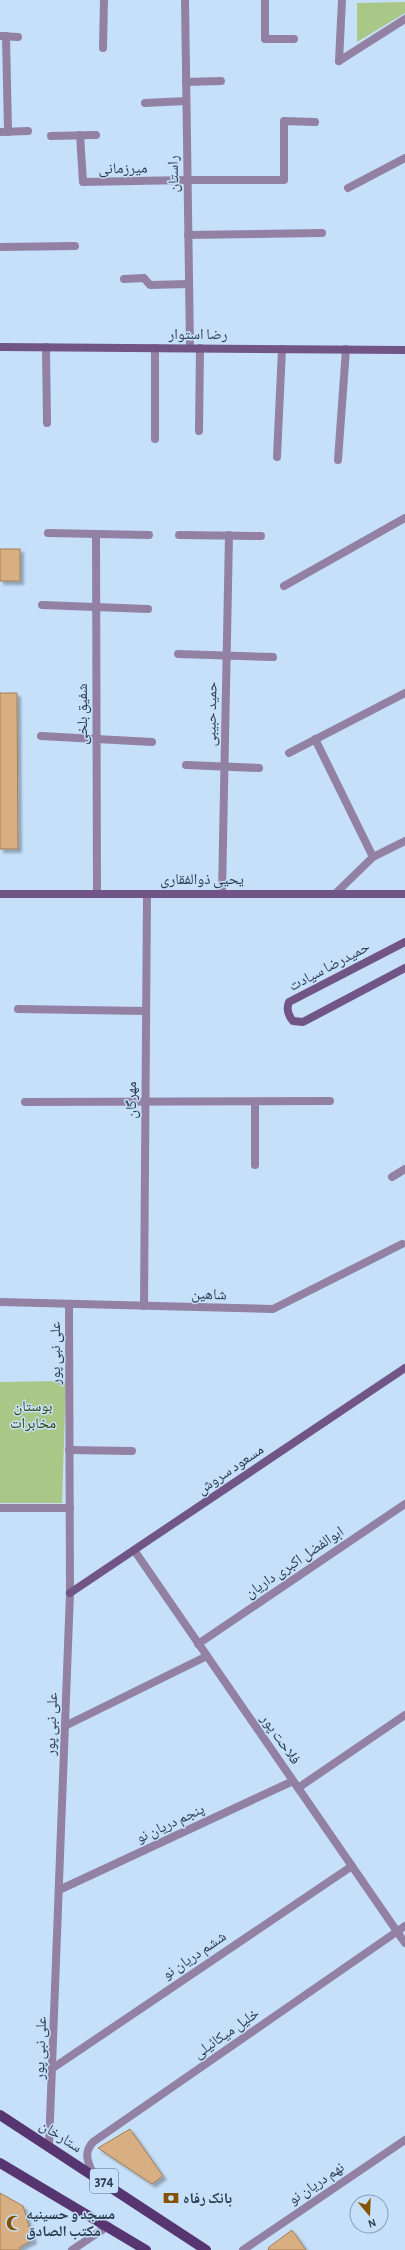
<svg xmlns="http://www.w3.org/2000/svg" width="405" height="2250" font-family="'Alegreya Sans','Noto Naskh Arabic',sans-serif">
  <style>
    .green { fill: #a9c786 }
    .building { fill: #d8af83; stroke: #a47d53; filter: url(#shadow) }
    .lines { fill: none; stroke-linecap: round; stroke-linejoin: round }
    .lane { stroke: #9381a4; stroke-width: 8 }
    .street { stroke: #9381a4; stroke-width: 8 }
    .secondary { stroke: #705586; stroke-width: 8 }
    .primary { stroke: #573571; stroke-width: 10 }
    .labels { text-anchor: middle; stroke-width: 3; stroke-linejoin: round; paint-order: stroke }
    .shield { fill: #c6e0fa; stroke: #5a6e82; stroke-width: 1 }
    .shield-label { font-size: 14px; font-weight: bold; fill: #2c3d4e }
    .street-label { font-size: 15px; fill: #2c3d4e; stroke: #c6e0fa }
    .park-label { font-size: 15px; fill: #2f4606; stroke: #c6e0fa }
    .poi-label { font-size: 15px; font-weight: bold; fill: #2c3d4e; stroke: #c6e0fa; text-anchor: start }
  </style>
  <defs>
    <filter id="shadow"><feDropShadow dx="3.5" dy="3.5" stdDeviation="1" flood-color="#0004"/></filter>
  </defs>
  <rect width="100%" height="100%" fill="#c6e0fa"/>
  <!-- green -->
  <g class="green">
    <polygon points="405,2 405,13 357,42 357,3"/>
    <polygon points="66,1381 62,1503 0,1503 0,1382"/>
  </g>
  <!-- building -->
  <g class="building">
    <rect x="0" y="549" width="20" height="32"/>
    <polygon points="0,693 17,693 18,849 0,849"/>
    <polygon points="130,2129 163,2176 152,2184 98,2148"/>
    <polygon points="0,2193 23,2206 33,2240 20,2247 20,2250 0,2250"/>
    <polygon points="292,2230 306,2250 268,2250 269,2247"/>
  </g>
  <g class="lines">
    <!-- lane -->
    <g class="lane">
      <polyline points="265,0 265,39 294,39"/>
      <polyline points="103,48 104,0"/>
      <polyline points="339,61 405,19"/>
      <polyline points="339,61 342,0"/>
      <polyline points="186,82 221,81"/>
      <polyline points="145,103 186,101"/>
      <polyline points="187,180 284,180 284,121 315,122"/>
      <polyline points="348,188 405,158"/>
      <polyline points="188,235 322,233"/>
      <polyline points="124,279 144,278 150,285 189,284"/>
      <polyline points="46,347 47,423"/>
      <polyline points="199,431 200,348"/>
      <polyline points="155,439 155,348"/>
      <polyline points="277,457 282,349"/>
      <polyline points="338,460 346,349"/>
      <polyline points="48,533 149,535"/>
      <polyline points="179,535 261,536"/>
      <polyline points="42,605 148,609"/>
      <polyline points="178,654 273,657"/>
      <polyline points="41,736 152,742"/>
      <polyline points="186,765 259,768"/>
      <polyline points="18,1009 146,1011"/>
      <polyline points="25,1102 330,1101"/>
      <polyline points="255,1102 255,1165"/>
      <polyline points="392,1177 405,1169"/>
      <polyline points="69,1450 132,1451"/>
      <polyline points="0,1508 70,1508"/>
    </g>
    <!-- street -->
    <g class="street">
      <polyline points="185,0 190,348"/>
      <polyline points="0,36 18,37"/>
      <polyline points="6,36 8,132"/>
      <polyline points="0,132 28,131"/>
      <polyline points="80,135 83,182 187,180"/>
      <polyline points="51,136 96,135"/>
      <polyline points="0,247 75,246"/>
      <polyline points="96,534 97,894"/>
      <polyline points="284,586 405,518"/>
      <polyline points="315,739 373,857"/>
      <polyline points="289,753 405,693"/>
      <polyline points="222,893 229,535"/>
      <polyline points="336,893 373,857 405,841"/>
      <polyline points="0,1302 273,1309 402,1244"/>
      <polyline points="144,1306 147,894"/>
      <polyline points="134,1550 405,1943"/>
      <polyline points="198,1644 405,1504"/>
      <polyline points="65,1726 207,1656"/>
      <polyline points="298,1788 405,1715"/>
      <polyline points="59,1890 293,1781"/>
      <polyline points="53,2068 352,1866"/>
      <polyline points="49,2145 70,1593 69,1304"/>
      <path d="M93 2174C88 2162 83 2153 93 2142L405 1926"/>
      <polyline points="72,2250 108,2226"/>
      <polyline points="243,2250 405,2140"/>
    </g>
    <!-- secondary -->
    <g class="secondary">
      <polyline points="0,347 405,350"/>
      <polyline points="0,894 405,894"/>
      <path d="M405 942 289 1002C286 1009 288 1015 293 1021L303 1022 405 968"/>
      <polyline points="70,1593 405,1368"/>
    </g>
    <!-- primary -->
    <g class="primary">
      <polyline points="0,2115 206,2250"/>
      <polyline points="0,2163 146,2250"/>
    </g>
  </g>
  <!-- icons -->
  <defs>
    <symbol id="bank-bare" viewBox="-9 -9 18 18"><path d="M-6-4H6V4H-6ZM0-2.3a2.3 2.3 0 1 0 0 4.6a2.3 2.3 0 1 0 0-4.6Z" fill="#875200" stroke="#c6e0fa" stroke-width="2.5" paint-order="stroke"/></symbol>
    <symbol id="mosque-bare" viewBox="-9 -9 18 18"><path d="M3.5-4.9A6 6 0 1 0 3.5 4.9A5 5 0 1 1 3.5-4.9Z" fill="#875200" stroke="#c6e0fa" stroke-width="2.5" paint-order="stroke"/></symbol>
  </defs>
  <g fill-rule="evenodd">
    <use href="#bank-bare" x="160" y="2187" width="22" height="22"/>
    <use href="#mosque-bare" x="3" y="2212" width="22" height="22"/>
  </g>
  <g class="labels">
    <!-- shield labels -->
    <rect class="shield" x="90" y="2169" width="28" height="24" rx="3"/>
    <g class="shield-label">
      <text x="104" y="2186">374</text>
    </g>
    <!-- street labels -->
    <g class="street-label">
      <text transform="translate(123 168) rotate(-1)" y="5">میرزمانی</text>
      <text transform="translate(173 174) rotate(-91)" y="5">راستان</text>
      <text x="198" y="339">رضا استوار</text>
      <text transform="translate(82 714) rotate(-90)" y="5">شفیق بلخی</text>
      <text transform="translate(211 714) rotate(-89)" y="5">حمید حبیبی</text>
      <text x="202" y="884">یحیی ذوالفقاری</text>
      <text transform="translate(329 966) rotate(-28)" y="5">حمیدرضا سیادت</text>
      <text transform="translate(131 1100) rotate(-90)" y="5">مهرگان</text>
      <text transform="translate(209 1294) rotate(1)" y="5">شاهین</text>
      <text transform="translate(55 1353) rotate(-90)" y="5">علی نبی پور</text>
      <text transform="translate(230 1469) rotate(-34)" y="5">مسعود سروش</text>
      <text transform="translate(294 1562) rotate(-34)" y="5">ابوالفضل اکبری داریان</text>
      <text transform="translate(51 1724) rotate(-88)" y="5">علی نبی پور</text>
      <text transform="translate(281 1739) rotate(55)" y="5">فلاحت پور</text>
      <text transform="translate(170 1823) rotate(-25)" y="5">پنجم دریان‌ نو</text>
      <text transform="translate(194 1955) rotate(-34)" y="5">ششم دریان نو</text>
      <text transform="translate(226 2033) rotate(-35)" y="5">خلیل میکائیلی</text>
      <text transform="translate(40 2048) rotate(-88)" y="5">علی نبی پور</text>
      <text transform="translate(61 2136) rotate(33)" y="5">ستارخان</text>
      <text transform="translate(316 2183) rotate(-34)" y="5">نهم دریان نو</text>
    </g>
    <!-- park labels -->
    <g class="park-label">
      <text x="33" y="1411">بوستان<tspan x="33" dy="17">مخابرات</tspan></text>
    </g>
    <!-- poi labels -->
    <g class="poi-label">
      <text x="183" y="2203">بانک رفاه</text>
      <text x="26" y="2219">مسجد و حسینیه<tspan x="26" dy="17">مکتب الصادق</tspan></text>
    </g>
  </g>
  <!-- north arrow -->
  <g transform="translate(369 2214) rotate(161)"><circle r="19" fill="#c6e0fa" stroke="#889fb5"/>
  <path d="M0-3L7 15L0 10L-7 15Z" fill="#875200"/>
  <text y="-6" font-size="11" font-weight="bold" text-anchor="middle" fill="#2c3d4e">N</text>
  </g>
</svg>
